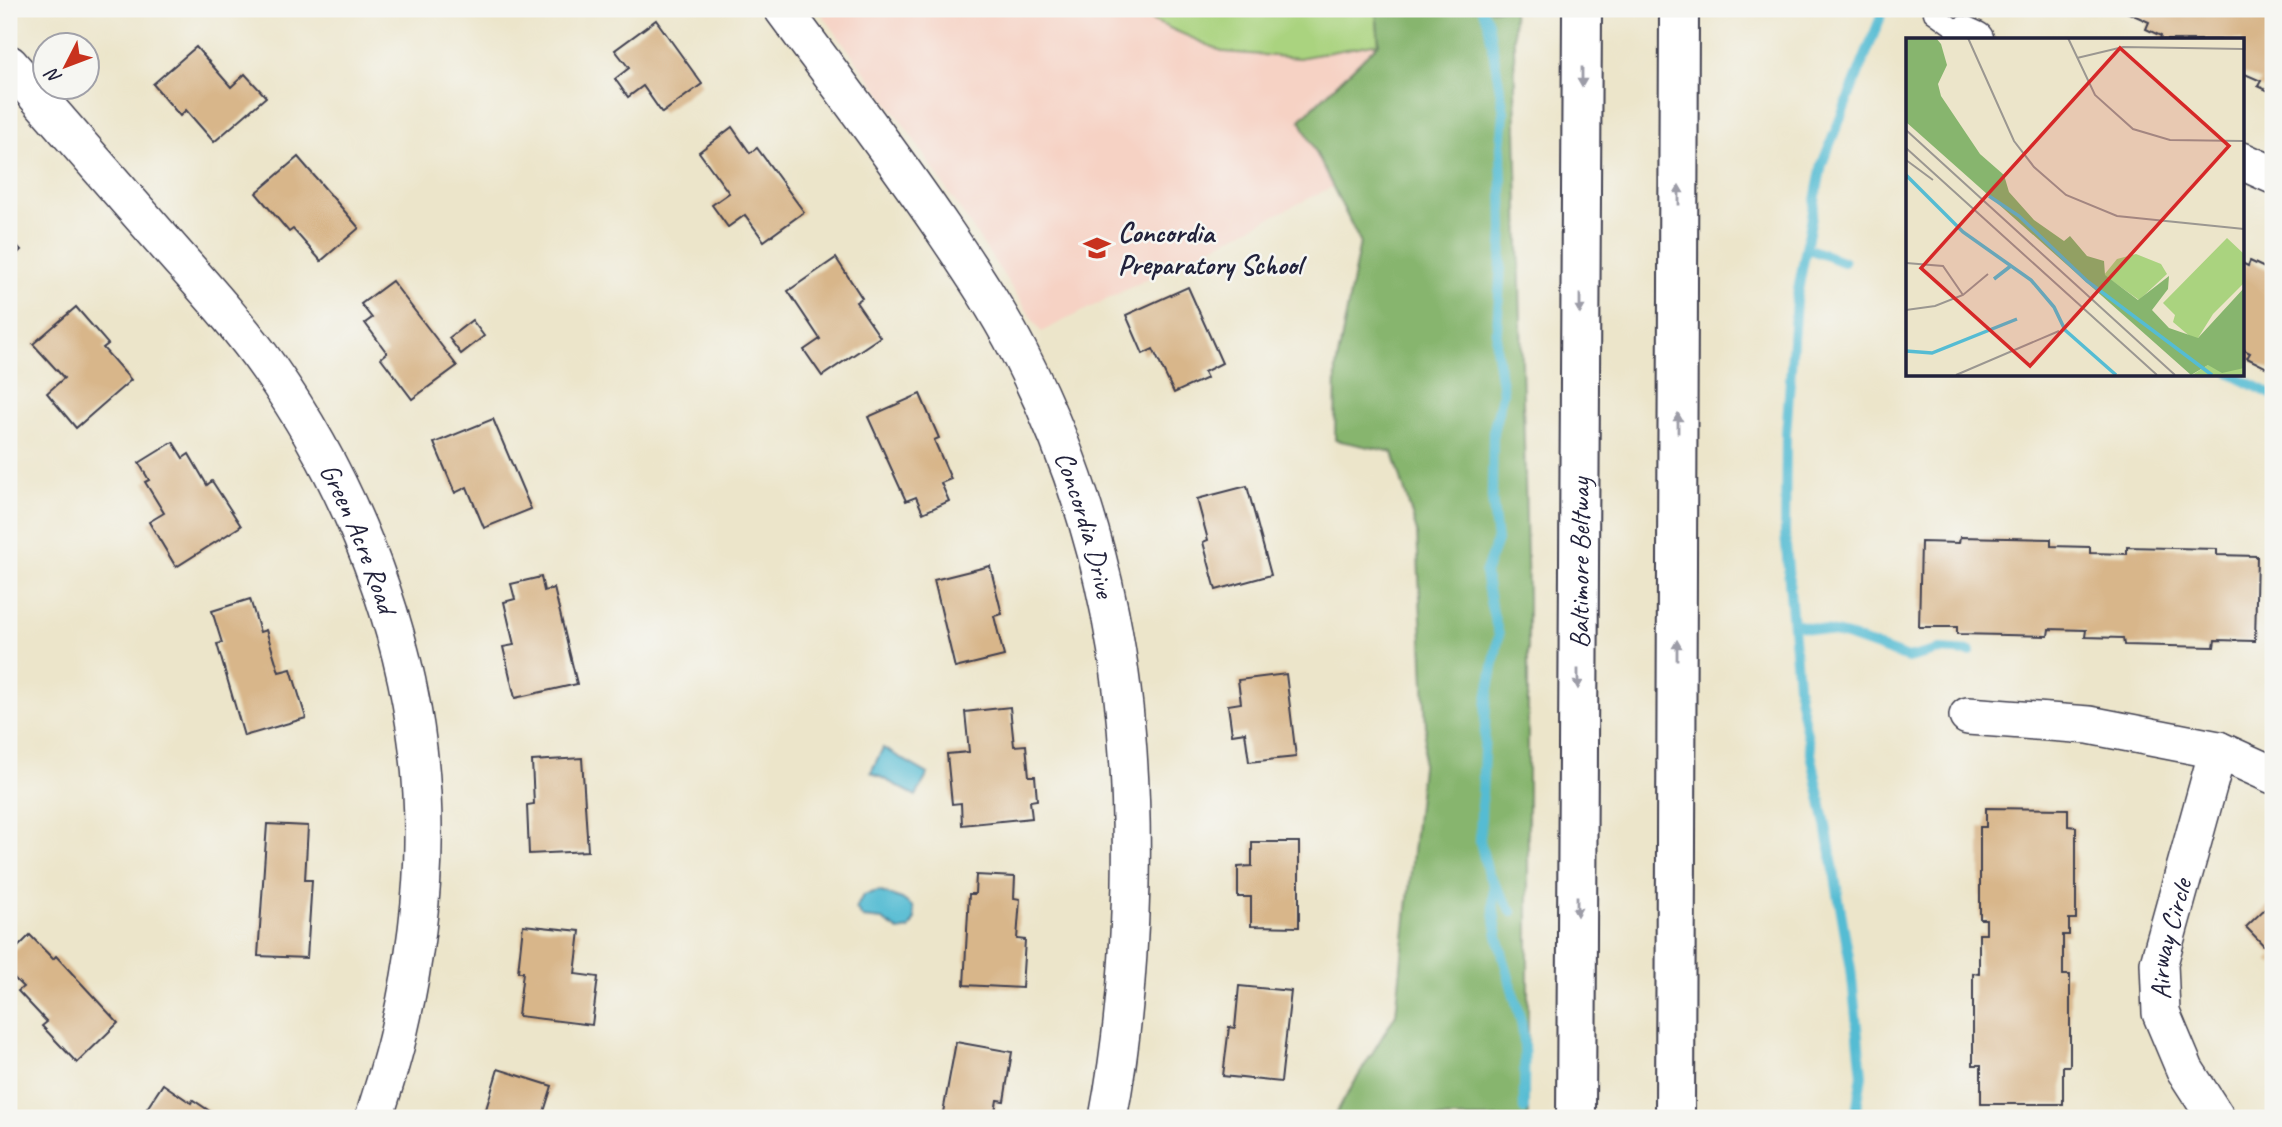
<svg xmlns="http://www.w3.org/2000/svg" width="2282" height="1127" font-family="Caveat,sans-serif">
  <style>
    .built { fill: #f6d2c4 }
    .green { fill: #aad37f; stroke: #667a5d; stroke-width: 2 }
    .forest { fill: #87b56e; stroke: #546c54; stroke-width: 2 }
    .water { fill: #55bcd3; stroke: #3c6f87; stroke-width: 2 }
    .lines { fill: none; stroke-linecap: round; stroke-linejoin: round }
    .stream { stroke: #55bcd3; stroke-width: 10 }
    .building { fill: #d8b68a }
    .service-casing { stroke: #403f50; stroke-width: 21 }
    .minor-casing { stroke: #403f50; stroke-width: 40 }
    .motorway-casing { stroke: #403f50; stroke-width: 42 }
    .service { stroke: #fff; stroke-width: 18 }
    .minor { stroke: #fff; stroke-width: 37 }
    .motorway { stroke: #fff; stroke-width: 38 }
    .oneway { fill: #9c9ca7 }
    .labels { text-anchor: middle; stroke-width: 5; stroke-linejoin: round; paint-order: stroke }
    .poi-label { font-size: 28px; font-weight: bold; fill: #22223b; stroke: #f6f6f2; text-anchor: start }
    .street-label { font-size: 28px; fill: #22223b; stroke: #f6f6f2 }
    .inset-river { fill: none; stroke: #55bcd3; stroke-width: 3.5 }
    .inset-road { fill: none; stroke: #9b9791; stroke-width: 2 }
    .view { fill: #d62828; fill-opacity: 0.15; stroke: #d62828; stroke-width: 3.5 }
    .inset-edge { fill: none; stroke: #22223b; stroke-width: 3.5 }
  </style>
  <rect width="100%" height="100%" fill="#f6f6f2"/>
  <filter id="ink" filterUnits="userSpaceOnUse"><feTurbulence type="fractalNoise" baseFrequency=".0143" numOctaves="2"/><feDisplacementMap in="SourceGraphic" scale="14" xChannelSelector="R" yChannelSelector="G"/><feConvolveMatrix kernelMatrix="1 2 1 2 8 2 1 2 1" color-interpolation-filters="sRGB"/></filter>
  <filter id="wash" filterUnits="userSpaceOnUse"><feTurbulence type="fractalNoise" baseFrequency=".00686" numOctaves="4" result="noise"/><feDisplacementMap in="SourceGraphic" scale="28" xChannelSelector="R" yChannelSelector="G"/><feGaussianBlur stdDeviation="1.57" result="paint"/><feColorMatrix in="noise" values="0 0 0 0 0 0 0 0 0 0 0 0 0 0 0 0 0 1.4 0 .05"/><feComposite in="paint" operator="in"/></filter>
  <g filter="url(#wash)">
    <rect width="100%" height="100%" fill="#ece5ca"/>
    <!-- built -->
    <polygon class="built" points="818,9 1431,9 1376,165 1041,332 900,119"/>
    <!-- green -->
    <polygon class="green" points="1139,9 1376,9 1379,43 1299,58 1224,52 1153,21"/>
    <!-- forest -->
    <polygon class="forest" points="1376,9 1513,9 1528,598 1528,1118 1333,1118 1396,1014 1426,728 1417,532 1393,452 1335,440 1336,368 1360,242 1300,120 1379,43"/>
    <!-- water -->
    <g class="water">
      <polygon points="883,748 928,774 916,796 871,772"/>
      <polygon points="878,891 902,899 913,907 915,919 909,929 899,931 882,920 863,918 856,909 863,895"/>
    </g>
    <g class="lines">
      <!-- stream -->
      <g class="stream">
        <polyline points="1482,9 1488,22 1504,112 1501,148 1503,229 1496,347 1503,392 1493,432 1492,497 1497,541 1485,573 1491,606 1499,635 1486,705 1480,841 1488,874 1512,912"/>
        <polyline points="1806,248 1844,262"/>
        <polyline points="2231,374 2273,395"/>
        <polyline points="1793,624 1847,636 1908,658 1939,650 1970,652"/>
        <path d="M1494 882C1489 926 1511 978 1521 1022 1527 1049 1523 1081 1524 1109"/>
        <polyline points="1855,1118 1862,1075 1851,969 1826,825 1799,696 1785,534 1786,434 1796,301 1822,164 1884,9"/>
      </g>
    </g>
    <g id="blocks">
      <!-- building -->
      <g class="building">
        <polygon points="2120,9 2273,9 2273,93 2258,86 2261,81 2245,74 2242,81 2242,40 2160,40 2161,36 2146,29 2149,22"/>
        <polygon points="656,20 702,84 662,113 643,86 628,97 615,79 629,68 615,50"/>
        <polygon points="196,47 231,87 245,74 266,97 214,142 186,110 180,116 153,84"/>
        <polygon points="732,127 750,153 757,148 804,212 764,241 745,215 728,227 712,205 729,193 699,152"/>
        <polygon points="298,157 359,228 321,261 293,229 289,232 256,193"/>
        <polygon points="9,237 21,250 9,261"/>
        <polygon points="836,258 862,298 856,302 880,337 822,376 804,350 820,339 788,291"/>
        <polygon points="2250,261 2273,272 2273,371 2247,358 2250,353 2242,349 2242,263 2248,266"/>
        <polygon points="392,281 457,366 412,399 381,358 387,353 365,323 372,318 361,304"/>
        <polygon points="1188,287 1222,363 1204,372 1207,378 1174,393 1153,349 1143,354 1126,315"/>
        <polygon points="76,307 108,344 103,348 131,380 76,428 47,393 64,378 33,344"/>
        <polygon points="472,320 484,336 461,354 449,338"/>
        <polygon points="920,394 939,438 934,440 951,479 941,483 949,501 923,513 916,497 906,501 868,417"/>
        <polygon points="493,419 531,509 484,528 467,487 455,493 434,443"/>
        <polygon points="173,442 183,458 189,454 207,485 212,481 241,526 176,567 149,522 164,513 145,482 149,480 139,463"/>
        <polygon points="1247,486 1271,575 1216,590 1203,542 1208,540 1197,499"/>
        <polygon points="1960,537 2051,539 2051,546 2090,547 2090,553 2127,554 2127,547 2217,549 2217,555 2257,556 2255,641 2215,640 2214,647 2124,645 2123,638 2085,637 2086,630 2049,629 2048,636 1957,634 1957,627 1919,627 1921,542 1959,543"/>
        <polygon points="990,566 1002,614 994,616 1004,656 955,668 934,580"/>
        <polygon points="541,577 544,591 554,588 577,684 515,698 503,647 514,645 504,602 515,599 511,584"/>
        <polygon points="250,599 260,632 266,630 279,672 291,669 306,718 244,736 217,644 222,643 212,611"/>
        <polygon points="1286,674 1296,757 1249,762 1245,732 1232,734 1228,705 1241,703 1238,680"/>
        <polygon points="1010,707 1014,746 1026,745 1029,776 1035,776 1037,800 1030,801 1032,818 962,825 961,803 952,804 947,754 969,752 965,712"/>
        <polygon points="582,758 588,851 529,854 527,805 534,804 532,761"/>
        <polygon points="1986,808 2068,809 2068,826 2076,827 2076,919 2069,919 2069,935 2063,935 2063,975 2070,975 2070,1066 2063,1066 2063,1104 1981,1104 1981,1065 1973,1065 1973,973 1979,974 1979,934 1986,934 1986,919 1980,919 1980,827 1986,827"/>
        <polygon points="267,824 308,826 305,880 312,880 307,958 258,956"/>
        <polygon points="1252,842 1299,842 1299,927 1251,926 1251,897 1238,897 1238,867 1252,866"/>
        <polygon points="976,875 1015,877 1014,898 1020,899 1017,939 1025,940 1022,988 964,985 969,894 975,894"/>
        <polygon points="2273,901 2273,965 2268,960 2273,955 2246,927"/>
        <polygon points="523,925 580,931 575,974 598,977 592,1025 518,1016 523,972 518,972"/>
        <polygon points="30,935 53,959 56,956 118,1023 77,1063 42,1026 47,1022 18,991 23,987 9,973 9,956"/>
        <polygon points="1239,986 1291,991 1281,1082 1223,1076 1229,1027 1235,1028"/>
        <polygon points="956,1042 1012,1052 1004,1101 997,1100 994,1118 942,1118"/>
        <polygon points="498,1069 552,1086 542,1118 489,1118 484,1116"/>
        <polygon points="163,1084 191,1103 193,1100 220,1118 146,1118 142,1116"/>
      </g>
    </g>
  </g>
  <g filter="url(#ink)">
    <use href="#blocks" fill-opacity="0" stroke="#403f50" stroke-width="2"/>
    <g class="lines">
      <defs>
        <polyline id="service" points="1933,13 1964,35"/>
        <g id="minor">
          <path id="s1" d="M783 9C837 82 892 154 943 229 970 269 997 309 1019 352 1107 524 1135 693 1131 884 1129 963 1123 1041 1108 1118"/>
          <polyline points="1964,35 1975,40"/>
          <path id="s2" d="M9 64C61 124 113 184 166 244 201 284 238 324 269 368 362 500 423 668 423 831 424 893 414 966 400 1026 394 1057 383 1088 374 1118"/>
          <polyline points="2242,161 2273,175"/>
          <polyline points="1968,716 2089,725 2218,750 2273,775"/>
          <path id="s3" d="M2216 1118 2185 1070 2161 1013 2159 963 2218 750"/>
        </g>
        <g id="motorway">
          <path id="s4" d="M1576 1118 1582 9"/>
          <polyline points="1675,1118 1679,9"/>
        </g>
      </defs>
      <!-- service casing -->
      <use href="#service" class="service-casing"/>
      <!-- minor casing -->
      <use href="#minor" class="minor-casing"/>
      <!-- motorway casing -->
      <use href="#motorway" class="motorway-casing"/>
      <!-- service -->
      <use href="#service" class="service"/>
      <!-- minor -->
      <use href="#minor" class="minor"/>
      <!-- motorway -->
      <use href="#motorway" class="motorway"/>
    </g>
    <!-- one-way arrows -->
    <defs><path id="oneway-solid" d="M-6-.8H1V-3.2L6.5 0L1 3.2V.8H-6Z" transform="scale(1.75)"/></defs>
    <g class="oneway">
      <use href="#oneway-solid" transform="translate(1582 77) rotate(90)"/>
      <use href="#oneway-solid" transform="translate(1679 195) rotate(-90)"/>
      <use href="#oneway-solid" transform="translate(1580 304) rotate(90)"/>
      <use href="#oneway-solid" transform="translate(1678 423) rotate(-90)"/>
      <use href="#oneway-solid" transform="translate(1677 650) rotate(-90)"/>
      <use href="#oneway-solid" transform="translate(1578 679) rotate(90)"/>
      <use href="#oneway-solid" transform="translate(1577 906) rotate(90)"/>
    </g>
  </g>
  <!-- icons -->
  <defs>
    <symbol id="school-bare" viewBox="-9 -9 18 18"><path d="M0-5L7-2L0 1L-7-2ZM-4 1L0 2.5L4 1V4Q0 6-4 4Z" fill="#c8321e" stroke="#f6f6f2" stroke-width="2.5" paint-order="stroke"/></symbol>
  </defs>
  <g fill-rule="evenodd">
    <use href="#school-bare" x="1078" y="229" width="38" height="38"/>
  </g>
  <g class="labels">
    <!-- poi labels -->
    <g class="poi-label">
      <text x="1118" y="242">Concordia<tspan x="1118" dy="32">Preparatory School</tspan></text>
    </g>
    <!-- street labels -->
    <g class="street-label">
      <text dy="10" stroke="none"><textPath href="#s1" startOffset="602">Concordia Drive</textPath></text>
      <text dy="10" stroke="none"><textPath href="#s2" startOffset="593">Green Acre Road</textPath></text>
      <text dy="10" stroke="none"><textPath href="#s4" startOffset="555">Baltimore Beltway</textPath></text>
      <text dy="10" stroke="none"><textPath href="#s3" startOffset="194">Airway Circle</textPath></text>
    </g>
  </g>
  <!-- overview -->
  <g transform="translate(1906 38)">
    <rect width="338" height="338" fill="#ece5ca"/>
    <path d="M321 200 338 216V245L307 276 292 300H286L267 284 269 277 257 265ZM230 216 255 226 261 236 233 262 198 237 211 221ZM302 327 338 330V337H286Z" fill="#aad37f"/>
    <path d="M0 0H30L35 6 41 27 32 46 35 58 74 116 98 137 103 154 128 182 158 203 164 198 181 218 198 223 199 237 232 262 263 238 262 251 246 272 263 290 292 300 338 250V330L316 335 302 327 285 337 0 84Z" fill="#87b56e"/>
    <path class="inset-river" d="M0 137 57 194 125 242 148 269 159 292 210 337M83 158 113 178 181 243 306 337M88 241 106 227M0 313 26 315 111 281"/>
    <path class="inset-road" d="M62 0 108 103 128 129 160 157 211 178 338 191M162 0 189 57 227 91 264 102 338 103M171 20 217 9 338 11M0 92 269 337M0 110 251 337M0 122 27 142M0 225 37 228 57 257M0 272 29 268 57 257 82 236M50 337 153 293"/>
    <path class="view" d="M214 10 323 108 124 328 15 230Z"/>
    <rect width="338" height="338" class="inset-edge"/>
  </g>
  <!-- margin -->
  <rect width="2282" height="1127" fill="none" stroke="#f6f6f2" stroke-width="35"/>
  <!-- north arrow -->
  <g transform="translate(66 66) rotate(228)"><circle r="33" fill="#f6f6f2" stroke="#a1a1a9" stroke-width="2"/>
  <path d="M0-5L12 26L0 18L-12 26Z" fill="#c8321e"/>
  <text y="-10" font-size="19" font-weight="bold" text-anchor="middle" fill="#22223b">N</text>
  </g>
</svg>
